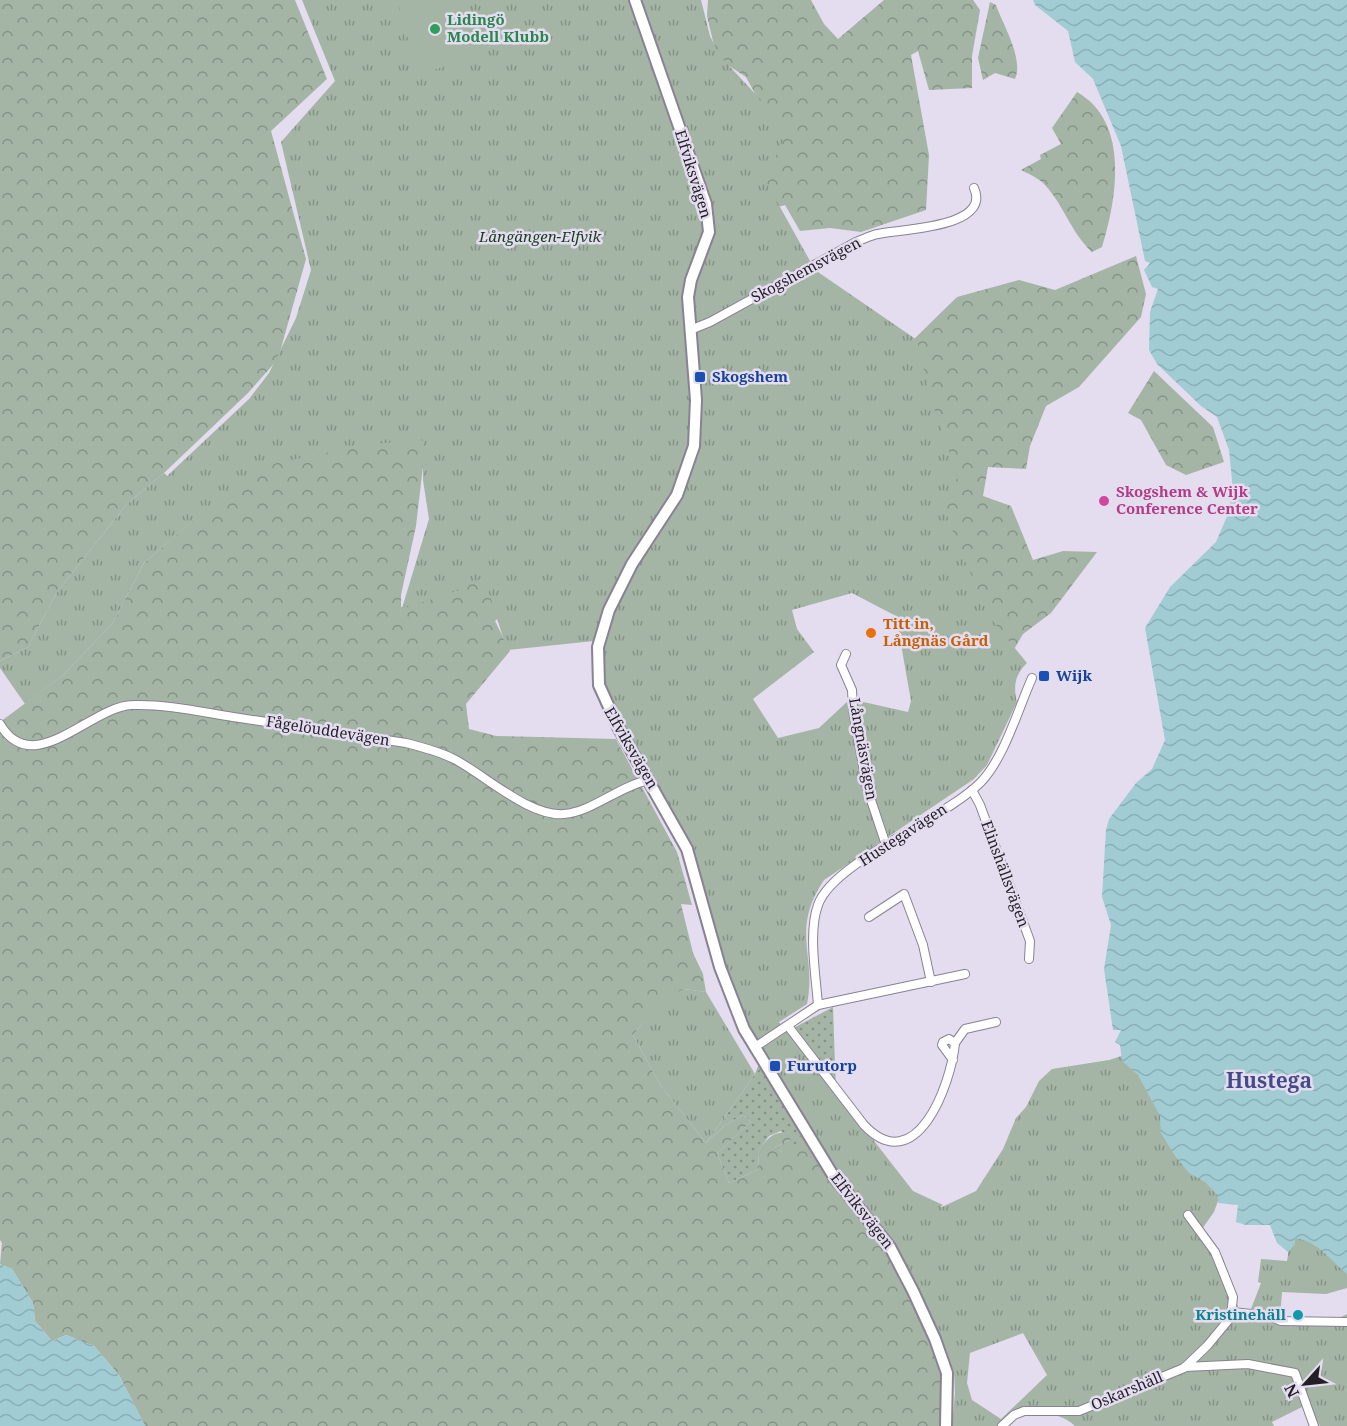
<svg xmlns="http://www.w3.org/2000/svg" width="1347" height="1426" font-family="'Noto Serif',serif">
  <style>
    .grass { fill: url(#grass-dots) }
    .forest { fill: url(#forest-crowns) }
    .park { fill: url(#park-tufts); fill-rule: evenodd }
    .pitch { fill: #a4b5a5 }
    .water { fill: url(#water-waves) }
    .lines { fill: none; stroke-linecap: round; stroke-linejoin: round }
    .street-casing { stroke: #898293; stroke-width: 10 }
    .secondary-casing { stroke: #898293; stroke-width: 14 }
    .street { stroke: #fff; stroke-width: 8 }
    .secondary { stroke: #fff; stroke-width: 10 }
    .leisure-dot { fill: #2e9e5b; stroke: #e4dcef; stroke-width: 2 }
    .transit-dot { fill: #1a4fb4; stroke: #e4dcef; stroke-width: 2 }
    .hotel-dot { fill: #d1479c; stroke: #e4dcef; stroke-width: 2 }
    .food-dot { fill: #e8710a; stroke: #e4dcef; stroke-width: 2 }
    .culture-dot { fill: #0f9aa8; stroke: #e4dcef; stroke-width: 2 }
    .labels { text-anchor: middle; stroke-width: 5; stroke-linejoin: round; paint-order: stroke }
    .leisure-label { font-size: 15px; font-weight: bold; fill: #27864d; stroke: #e4dcef; text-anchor: start }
    .street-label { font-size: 15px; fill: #221f26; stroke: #e4dcef }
    .park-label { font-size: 15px; font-style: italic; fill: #133c19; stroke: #e4dcef }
    .transit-label { font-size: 15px; font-weight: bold; fill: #164399; stroke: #e4dcef; text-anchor: start }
    .hotel-label { font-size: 15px; font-weight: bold; fill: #b23c85; stroke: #e4dcef; text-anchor: start }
    .food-label { font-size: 15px; font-weight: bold; fill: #c56008; stroke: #e4dcef; text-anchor: start }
    .culture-label { font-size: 15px; font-weight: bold; fill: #0d838f; stroke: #e4dcef; text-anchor: end }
    .district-label { font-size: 21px; font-weight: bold; fill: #434c89; stroke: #e4dcef }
  </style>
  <defs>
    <pattern id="grass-dots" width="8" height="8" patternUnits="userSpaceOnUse" patternTransform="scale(1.5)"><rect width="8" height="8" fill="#a4b5a5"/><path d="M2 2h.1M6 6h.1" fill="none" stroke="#859386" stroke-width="1.8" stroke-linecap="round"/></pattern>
    <pattern id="forest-crowns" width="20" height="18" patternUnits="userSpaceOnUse" patternTransform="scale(1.5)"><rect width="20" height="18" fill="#a4b5a5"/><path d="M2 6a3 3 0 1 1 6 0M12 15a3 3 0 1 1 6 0" fill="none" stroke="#859386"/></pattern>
    <pattern id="park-tufts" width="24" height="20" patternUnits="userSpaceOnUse" patternTransform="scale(1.5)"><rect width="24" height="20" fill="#a4b5a5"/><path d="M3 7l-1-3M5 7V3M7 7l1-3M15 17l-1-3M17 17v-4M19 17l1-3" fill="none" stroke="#859386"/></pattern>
    <pattern id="water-waves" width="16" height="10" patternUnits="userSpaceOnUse" patternTransform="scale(1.5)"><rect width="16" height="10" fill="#a1ccd4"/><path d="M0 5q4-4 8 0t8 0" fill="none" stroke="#8aafb6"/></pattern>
  </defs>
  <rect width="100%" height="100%" fill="#e4dcef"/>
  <!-- grass -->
  <path class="grass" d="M833 1007 836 1092 802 1135 799 1147 782 1152 775 1147 790 1140 781 1131 769 1136 758 1151 759 1169 729 1183 717 1153C730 1143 738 1132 751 1122L743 1115 724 1126 706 1143 755 1074 764 1051 771 1040Z"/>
  <!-- forest -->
  <g class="forest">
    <polygon points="0,0 295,0 327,79 271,131 306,259 278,359 248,393 164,473 126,505 57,592 28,647 0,661"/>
    <polygon points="708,0 811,0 824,24 838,39 884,0 973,0 980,10 972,56 972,88 929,90 918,51 911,55 929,155 926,210 861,232 830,228 800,231 785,205 746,217 778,136 746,77 717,58 707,16"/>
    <path d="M990 2 996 5C1003 25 1024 59 1015 79L995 73 983 80 978 58Z"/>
    <path d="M1077 92C1130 122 1117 199 1102 247L1092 252C1070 232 1063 202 1042 182 1036 177 1027 173 1021 170L1041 159 1040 155 1061 144 1052 128Z"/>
    <polygon points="1136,256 1146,294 1141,317 1079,387 1046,406 1030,446 1026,469 988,467 983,496 1011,506 1033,560 1063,551 1097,552 1051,613 1023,634 1010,656 941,544 912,341 957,297 1019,280 1055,290"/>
    <polygon points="1154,371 1213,427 1224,462 1186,475 1166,465 1141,420 1128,413"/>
    <path d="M427 432 416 526 401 595V607L481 576 528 594 495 621 510 651 466 704 469 729 496 736 616 739 677 852 692 905 681 904 693 953 703 974 706 992 684 989 643 1023 633 1035 661 1086 706 1143 724 1126 743 1115 751 1122C738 1132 730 1143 717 1153L729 1183 759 1169 758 1151C768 1137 775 1129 794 1134L790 1140 775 1147 782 1152 789 1145 799 1147 798 1140 802 1135 800 1110 836 1092 913 1191 943 1205 909 1230 956 1312 939 1426H145L119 1375 94 1346 66 1335 52 1341 35 1321 33 1303 12 1269 0 1264 2 1243 0 1240V722L62 676 112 624 144 563 253 468 291 456Z"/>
  </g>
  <!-- park -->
  <g class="park">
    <path d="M302 0H701L710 36 720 56 788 129 765 180 815 270 917 340 932 403 958 477 942 500 958 546 992 620 1027 663C1015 674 1013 687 1017 702L987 765 974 779 824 880C790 931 817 955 807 1004L779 1022 911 1192 942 1207 976 1191 1003 1149 1016 1118 1026 1107 1039 1081 1052 1069 1109 1060 1315 994 1347 1022V1288L1326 1294 1282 1292 1280 1318C1301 1320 1329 1325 1347 1314V1426H1320L1308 1404 1272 1422 1274 1426H1075C1058 1409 1022 1409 1005 1426H952L955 1393 954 1372 912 1277 894 1246 852 1195 818 1143 742 1019 731 992 688 841 610 698 605 684V642L594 641 507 650 484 577 460 590 405 608 403 605 429 519 423 480V440L363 445 263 466 205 515 202 513 144 563 112 624 62 676 25 704 0 668V661L28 647 57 592 126 505 164 473 167 476 249 399 269 373 296 318 311 270 281 142 335 81ZM852 593 896 616 911 701 908 712 850 699 819 728 778 738 753 699 814 652 797 629 792 610ZM1224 1184C1248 1202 1296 1225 1287 1261L1261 1259 1258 1282 1261 1283 1251 1309 1239 1310 1223 1258 1202 1229 1214 1212ZM1023 1333 1047 1375 1001 1419 972 1400 967 1383 970 1353Z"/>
    <polygon points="684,989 706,992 755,1074 706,1143 661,1086 633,1035 643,1023 647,1007"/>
  </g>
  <!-- pitch -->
  <polygon class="pitch" points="397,0 456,0 472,59 418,74"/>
  <!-- water -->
  <g class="water">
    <path d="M1033 0H1347V1274C1330 1260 1318 1241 1295 1238V1244L1288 1252 1277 1243 1270 1225H1246L1236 1222 1238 1205 1218 1203V1196L1205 1182 1189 1173 1175 1156 1161 1133 1160 1116 1138 1075 1122 1061 1120 1045 1115 1042 1121 1030H1113L1104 969 1111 925 1102 897 1106 830 1109 819 1136 783 1152 769 1165 740 1145 628 1170 587 1216 542 1228 514 1233 490 1229 450 1217 417 1201 406 1157 364 1149 350 1150 312 1158 289 1152 287 1144 270 1150 263 1145 261 1121 146 1093 79 1075 62 1068 31 1035 5Z"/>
    <polygon points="0,1264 12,1269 33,1303 35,1321 52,1341 66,1335 94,1346 119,1375 145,1426 0,1426"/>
  </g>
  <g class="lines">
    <defs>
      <g id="street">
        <path d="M690 330 710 322 856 242C864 239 871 235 878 234 900 229 992 228 974 188"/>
        <polyline points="846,654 841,665 852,690 853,710 867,788 886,845"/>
        <path d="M0 724C33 781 92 705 133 705 167 704 201 712 233 717 291 726 348 734 406 743 422 747 438 751 454 759 485 775 529 817 564 814 592 812 619 786 649 780"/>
        <polyline points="972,790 980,805 1030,941 1029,959"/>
        <polyline points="869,917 904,894 923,945 931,982"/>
        <path d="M818 1005C816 977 808 932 818 905 833 862 944 819 980 783 1004 759 1018 709 1032 678"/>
        <path d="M788 1026 864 1125C916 1180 951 1085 955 1043L949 1039 943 1042 942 1045 953 1060"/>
        <polyline points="955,1043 965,1029 996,1022"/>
        <polyline points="755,1047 818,1005 965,974"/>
        <polyline points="1233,1312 1269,1316 1281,1321 1347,1322"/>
        <polyline points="1185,1367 1248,1364 1295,1373 1314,1426"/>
        <polyline points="1002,1426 1014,1415 1024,1411 1079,1411 1184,1368 1207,1346 1231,1317 1233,1297 1215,1252 1188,1215"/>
      </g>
      <polyline id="secondary" points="635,0 706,204 709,232 691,280 688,297 696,400 694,446 677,495 632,564 609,610 598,647 599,685 618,727 687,849 720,967 744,1029 834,1177 890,1247 913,1291 935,1339 947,1373 946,1426"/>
    </defs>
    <!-- street casing -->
    <use href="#street" class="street-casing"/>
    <!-- secondary casing -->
    <use href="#secondary" class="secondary-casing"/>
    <!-- street -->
    <use href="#street" class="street"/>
    <!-- secondary -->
    <use href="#secondary" class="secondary"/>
  </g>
  <!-- markers -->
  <circle class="leisure-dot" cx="435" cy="29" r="6"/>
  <g class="transit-dot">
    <rect x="694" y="371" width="12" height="12" rx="3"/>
    <rect x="1038" y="670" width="12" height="12" rx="3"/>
    <rect x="769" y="1060" width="12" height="12" rx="3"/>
  </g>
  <circle class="hotel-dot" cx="1104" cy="501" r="6"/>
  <circle class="food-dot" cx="871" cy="633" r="6"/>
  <circle class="culture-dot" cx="1298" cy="1315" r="6"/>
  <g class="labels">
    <!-- leisure labels -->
    <g class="leisure-label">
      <text x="447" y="25">Lidingö<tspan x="447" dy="17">Modell Klubb</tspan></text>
    </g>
    <!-- street labels -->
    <g class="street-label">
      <text transform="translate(693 174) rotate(73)" y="5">Elfviksvägen</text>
      <text transform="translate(806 270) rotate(-28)" y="5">Skogshemsvägen</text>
      <text transform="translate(328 731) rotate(9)" y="5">Fågelöuddevägen</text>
      <text transform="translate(631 748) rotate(60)" y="5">Elfviksvägen</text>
      <text transform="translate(863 749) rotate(80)" y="5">Långnäsvägen</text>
      <text transform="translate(903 835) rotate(-33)" y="5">Hustegavägen</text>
      <text transform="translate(1005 874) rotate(70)" y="5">Elinshällsvägen</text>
      <text transform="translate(862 1211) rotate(52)" y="5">Elfviksvägen</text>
      <text transform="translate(1127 1391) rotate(-23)" y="5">Oskarshäll</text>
    </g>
    <!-- park labels -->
    <g class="park-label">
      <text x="540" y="242">Långängen-Elfvik</text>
    </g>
    <!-- transit labels -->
    <g class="transit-label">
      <text x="712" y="382">Skogshem</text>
      <text x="1056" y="681">Wijk</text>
      <text x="787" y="1071">Furutorp</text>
    </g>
    <!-- hotel labels -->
    <g class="hotel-label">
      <text x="1116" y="497">Skogshem &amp; Wijk<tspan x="1116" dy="17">Conference Center</tspan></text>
    </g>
    <!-- food labels -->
    <g class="food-label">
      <text x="883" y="629">Titt in,<tspan x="883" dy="17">Långnäs Gård</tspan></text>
    </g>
    <!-- culture labels -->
    <g class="culture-label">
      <text x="1286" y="1320">Kristinehäll</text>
    </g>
    <!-- district labels -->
    <g class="district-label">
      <text x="1269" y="1088">Hustega</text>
    </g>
  </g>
  <!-- north arrow -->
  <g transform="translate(1305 1384) rotate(243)" stroke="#e4dcef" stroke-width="4.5" paint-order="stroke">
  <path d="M0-4.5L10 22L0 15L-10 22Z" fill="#221f26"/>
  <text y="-9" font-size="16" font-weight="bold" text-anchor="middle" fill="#221f26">N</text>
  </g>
</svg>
